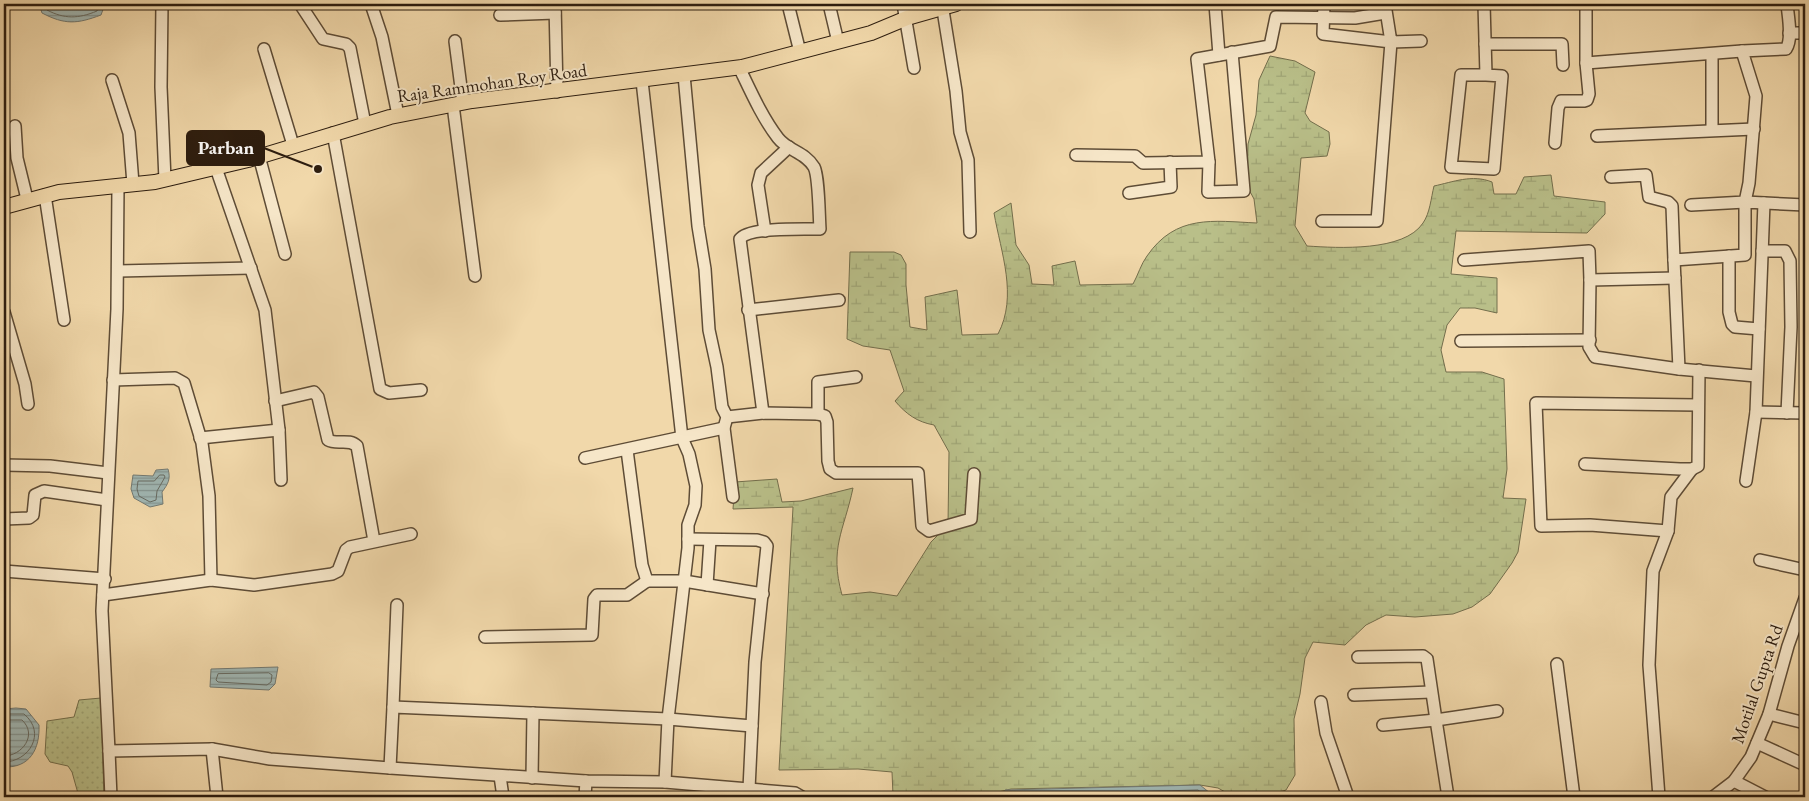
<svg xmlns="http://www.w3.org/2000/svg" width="1809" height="801" font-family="'EB Garamond',serif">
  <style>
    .grass { fill: url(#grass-dots); stroke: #736e4c }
    .wetland { fill: url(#wetland-marsh); stroke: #736e4c }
    .water { fill: url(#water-rules); stroke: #727972 }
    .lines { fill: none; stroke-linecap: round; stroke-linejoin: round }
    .shore { stroke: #666a62; stroke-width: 1 }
    .minor-casing { stroke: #5e4c36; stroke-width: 14 }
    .major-casing { stroke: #2d1d0f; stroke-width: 16 }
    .minor { stroke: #f6e6c8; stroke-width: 11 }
    .major { stroke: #f1d8aa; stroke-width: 14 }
    .labels { text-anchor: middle; stroke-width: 4; stroke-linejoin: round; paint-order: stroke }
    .street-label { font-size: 18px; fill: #2d1d0f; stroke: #f6e6c8 }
    .leader { fill: none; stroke: #2d1d0f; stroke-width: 2 }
    .callout-dot { fill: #2d1d0f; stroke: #f6e6c8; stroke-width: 2 }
    .callout { fill: #2d1d0f; stroke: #2d1d0f; stroke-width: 2 }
    .callout-label { font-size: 19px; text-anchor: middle; font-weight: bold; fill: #fff }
  </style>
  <defs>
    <pattern id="grass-dots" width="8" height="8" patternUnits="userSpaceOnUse" patternTransform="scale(1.25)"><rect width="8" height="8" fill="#b9bf89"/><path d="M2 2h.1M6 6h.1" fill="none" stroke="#9fa475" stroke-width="1.8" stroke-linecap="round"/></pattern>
    <pattern id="wetland-marsh" width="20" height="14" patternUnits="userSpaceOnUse" patternTransform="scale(1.25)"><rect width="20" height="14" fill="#b9bf89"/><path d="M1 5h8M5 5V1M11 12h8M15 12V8" fill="none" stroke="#9fa475"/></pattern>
    <pattern id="water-rules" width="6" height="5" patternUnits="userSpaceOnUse" patternTransform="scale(1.25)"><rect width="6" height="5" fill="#a0b7b4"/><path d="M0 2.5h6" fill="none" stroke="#839491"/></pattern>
  </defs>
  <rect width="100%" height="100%" fill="#f1d8aa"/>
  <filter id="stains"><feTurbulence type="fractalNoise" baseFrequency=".004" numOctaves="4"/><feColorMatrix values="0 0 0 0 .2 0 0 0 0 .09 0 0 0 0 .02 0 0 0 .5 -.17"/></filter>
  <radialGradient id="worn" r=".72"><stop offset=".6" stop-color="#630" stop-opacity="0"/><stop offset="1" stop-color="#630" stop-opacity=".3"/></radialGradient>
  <!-- grass -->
  <polygon class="grass" points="101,698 104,797 79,797 72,772 68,766 50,762 45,754 47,721 74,717 79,700"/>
  <!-- wetland -->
  <path class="wetland" d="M1270 56 1295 61 1315 72 1305 113 1310 121 1329 132 1330 144 1327 156 1301 158 1295 226 1307 246C1338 248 1404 252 1423 223 1430 213 1431 198 1434 186 1453 182 1472 174 1492 182L1494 194H1516L1524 177 1551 175 1554 196 1605 202V214L1587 233 1456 231 1451 274 1497 278V313L1475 308H1460L1447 325 1441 350 1446 372H1482L1504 379 1507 469 1503 498 1526 499 1518 552 1512 563 1490 594 1472 607 1453 614 1415 617 1386 615 1366 625 1345 645 1313 642 1305 658 1300 694 1294 719 1295 775 1286 790 1263 797H1234L1218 788 1200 785 1011 789 977 797H895L893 795 892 772 858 769 779 770 793 507 733 509 735 482 777 479 782 502 801 501 853 488C844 531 829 548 842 595L870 592 897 596 931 542 948 525 949 452 934 425C917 422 906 414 895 401L904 391 890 350 863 346 847 339 850 252H894L901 255 906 264V285L910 327 927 330 925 297 957 290 962 335 998 334C1018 296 1001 253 994 213L1011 203 1016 245 1029 265 1032 284 1054 285 1052 266 1075 261 1080 285 1133 284C1138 275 1141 264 1147 256 1176 214 1213 221 1257 223L1254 199 1247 186 1248 144 1256 115 1259 80Z"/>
  <!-- water -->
  <g class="water">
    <path d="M39 4H105L101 15C77 24 65 25 42 13Z"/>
    <path d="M168 469C171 479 168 484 162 492L163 504 150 507 134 498 131 489 133 475 153 476 156 470Z"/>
    <polygon points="278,667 275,684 269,690 210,687 211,669"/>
    <path d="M16 708 26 709 39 725C40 749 30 768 4 767V709Z"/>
    <polygon points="1200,785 1215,797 1001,797 1005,790"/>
  </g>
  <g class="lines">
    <!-- shore -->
    <g class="shore">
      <path d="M45 4 47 10C64 19 78 19 97 11L99 4"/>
      <polygon points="160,475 164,475 165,477 157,491 156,500 150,502 139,496 137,489 138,481 154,481"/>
      <polygon points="269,673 272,675 271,682 267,685 218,682 216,680 218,674"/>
      <path d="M4 714H24C47 733 29 762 4 762"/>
      <path d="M4 720H22C38 735 22 756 4 756"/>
      <polyline points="1007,797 1009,795 1198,790 1207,797"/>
    </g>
    <defs>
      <g id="minor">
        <polyline points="162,4 161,87 165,180"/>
        <polyline points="300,4 323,39 346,44 350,48 365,124"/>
        <polyline points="371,4 382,37 398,115"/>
        <polyline points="555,4 557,92"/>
        <polyline points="788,4 800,52"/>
        <polyline points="829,4 838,42"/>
        <polyline points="903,4 914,68"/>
        <polyline points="942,4 956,91 960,132 968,160 970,232"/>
        <polyline points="1215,4 1219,55"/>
        <polyline points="1385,4 1391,42 1421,41"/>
        <polyline points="1484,4 1486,75 1461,75 1451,167 1494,169 1502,76 1486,75"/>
        <polyline points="500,15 555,13"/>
        <polyline points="1789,33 1805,33"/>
        <polyline points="455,41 463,103"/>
        <polyline points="1485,44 1562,44 1563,65"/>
        <polyline points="264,49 293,145"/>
        <polyline points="1586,63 1742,51"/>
        <path d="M739 67C751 92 762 117 778 138 788 151 805 152 814 167 819 176 819 216 820 229 805 229 748 227 740 239L763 413"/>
        <polyline points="684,75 698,226 705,269 709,330 717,367 722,407 727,417 724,428 733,497"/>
        <polyline points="112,80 129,133 133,184"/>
        <polyline points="642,81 682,438 689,454 696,486 695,505 688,525 688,548 668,719 665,782"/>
        <polyline points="453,105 475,276"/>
        <polyline points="15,126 17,158 27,199"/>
        <polyline points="1712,130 1712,54"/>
        <polyline points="333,133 380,389 389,393 421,390"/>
        <polyline points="1597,136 1754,129"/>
        <polyline points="1555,143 1558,108 1561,101 1584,101 1587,100 1589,94 1586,63 1586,4"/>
        <polyline points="1076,155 1135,156 1143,163 1209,162 1197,59 1270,46 1276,17 1355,18 1385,13"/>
        <polyline points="259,156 285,254"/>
        <polyline points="1209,162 1208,192 1244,191 1232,52"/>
        <polyline points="216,168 265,310 279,430 281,480"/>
        <polyline points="1611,177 1646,175 1649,197 1668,202 1672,206 1674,260 1745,255 1745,202 1805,205"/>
        <polyline points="118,186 117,309 102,611 109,751 212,749 270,759 390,768 586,781 665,782 795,793 802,797"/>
        <polyline points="1129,193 1171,187 1170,162"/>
        <polyline points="45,195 64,320"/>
        <path d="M1691 205 1745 202 1749 183 1756 96 1742 51 1786 49C1793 39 1788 16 1787 4"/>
        <polyline points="1322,221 1377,221 1391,42 1323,34 1324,4"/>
        <polyline points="765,231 758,185 761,173 789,147"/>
        <polyline points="1762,251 1785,251 1790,261 1791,327 1787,413"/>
        <polyline points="1729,256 1729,312 1732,324 1735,327 1759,329"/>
        <polyline points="1464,260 1589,251 1590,280 1589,347 1595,357 1679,369 1756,376"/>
        <polyline points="1674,260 1679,369"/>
        <polyline points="118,271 251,268"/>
        <polyline points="1590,280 1675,278"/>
        <polyline points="748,310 839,300"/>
        <polyline points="4,312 25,384 28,404"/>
        <polyline points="1461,341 1590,340"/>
        <polyline points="113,380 175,378 184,383 202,443 209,496 211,580"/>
        <path d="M275 401 314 392 318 397 328 440C337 445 349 438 357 446L374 541"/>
        <polyline points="1756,412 1805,413"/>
        <polyline points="818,414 818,382 856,377"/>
        <polyline points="727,417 763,413 818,414 825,416 827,422 828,461 830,469 836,473 918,473 922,526 929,531 971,519 974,474"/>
        <polyline points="200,438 279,430"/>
        <polyline points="627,450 642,565 647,581 684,581 763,594"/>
        <polyline points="585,458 724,428"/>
        <polyline points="1585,464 1680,469 1692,469 1698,466 1699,370"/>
        <polyline points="4,465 50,466 108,473"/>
        <polyline points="1746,481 1756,412 1764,203"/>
        <polyline points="4,519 29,518 33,515 35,495 44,491 107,500"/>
        <polyline points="1668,531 1590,525 1541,526 1536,403 1698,405"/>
        <polyline points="688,539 757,540 764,542 767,546 755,662 749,789"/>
        <polyline points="1760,560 1805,570"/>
        <polyline points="4,571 105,579"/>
        <polyline points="707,585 710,540"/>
        <polyline points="103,595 211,580 254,585 332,574 338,571 346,550 350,547 411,534"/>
        <polyline points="485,637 592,635 594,599 597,595 627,595 647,581"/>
        <polyline points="1358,657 1423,656 1427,659 1436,720 1497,711"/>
        <polyline points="1557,664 1574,797"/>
        <polyline points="1354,695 1431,692"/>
        <polyline points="1321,702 1326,733 1348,797"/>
        <polyline points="393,707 397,605"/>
        <polyline points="1769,714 1805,723"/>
        <polyline points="1383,725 1436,720 1448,797"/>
        <polyline points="1757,743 1805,765"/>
        <polyline points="212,749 217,797"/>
        <polyline points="109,751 111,797"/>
        <polyline points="390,768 393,707 668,719 752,726"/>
        <polyline points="500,776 503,797"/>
        <polyline points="532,778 533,713"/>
        <polyline points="1734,781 1765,797"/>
        <polyline points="585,797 586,781"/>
        <polyline points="1659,797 1649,665 1653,571 1668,531 1671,497 1692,469"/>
        <polyline points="1713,797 1734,781 1751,757 1769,714 1788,646 1805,598"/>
      </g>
      <polyline id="major" points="4,207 59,192 155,182 248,160 390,117 472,101 742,67 871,33 907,18 956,4"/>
    </defs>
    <!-- minor casing -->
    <use href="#minor" class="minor-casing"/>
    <!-- major casing -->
    <use href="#major" class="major-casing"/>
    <!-- minor -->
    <use href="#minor" class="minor"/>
    <!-- major -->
    <use href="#major" class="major"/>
  </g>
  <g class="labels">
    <!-- street labels -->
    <g class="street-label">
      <text transform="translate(492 83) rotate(-8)" y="6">Raja Rammohan Roy Road</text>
      <text transform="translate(1757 684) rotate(-71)" y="6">Motilal Gupta Rd</text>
    </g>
  </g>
  <!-- callouts -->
  <path class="leader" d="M318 169L264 148"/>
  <circle class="callout-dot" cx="318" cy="169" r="5"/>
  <rect class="callout" x="187" y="131" width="77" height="34" rx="5"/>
  <g class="callout-label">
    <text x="226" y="154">Parban</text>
  </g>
  <!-- margin -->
  <rect width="1809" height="801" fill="none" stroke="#f1d8aa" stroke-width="20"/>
  <rect x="5" y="5" width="1799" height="791" fill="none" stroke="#2d1d0f" stroke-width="2.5"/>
  <rect x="10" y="10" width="1789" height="781" fill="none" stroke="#2d1d0f"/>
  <rect width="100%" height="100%" filter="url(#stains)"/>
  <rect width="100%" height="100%" fill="url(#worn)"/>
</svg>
